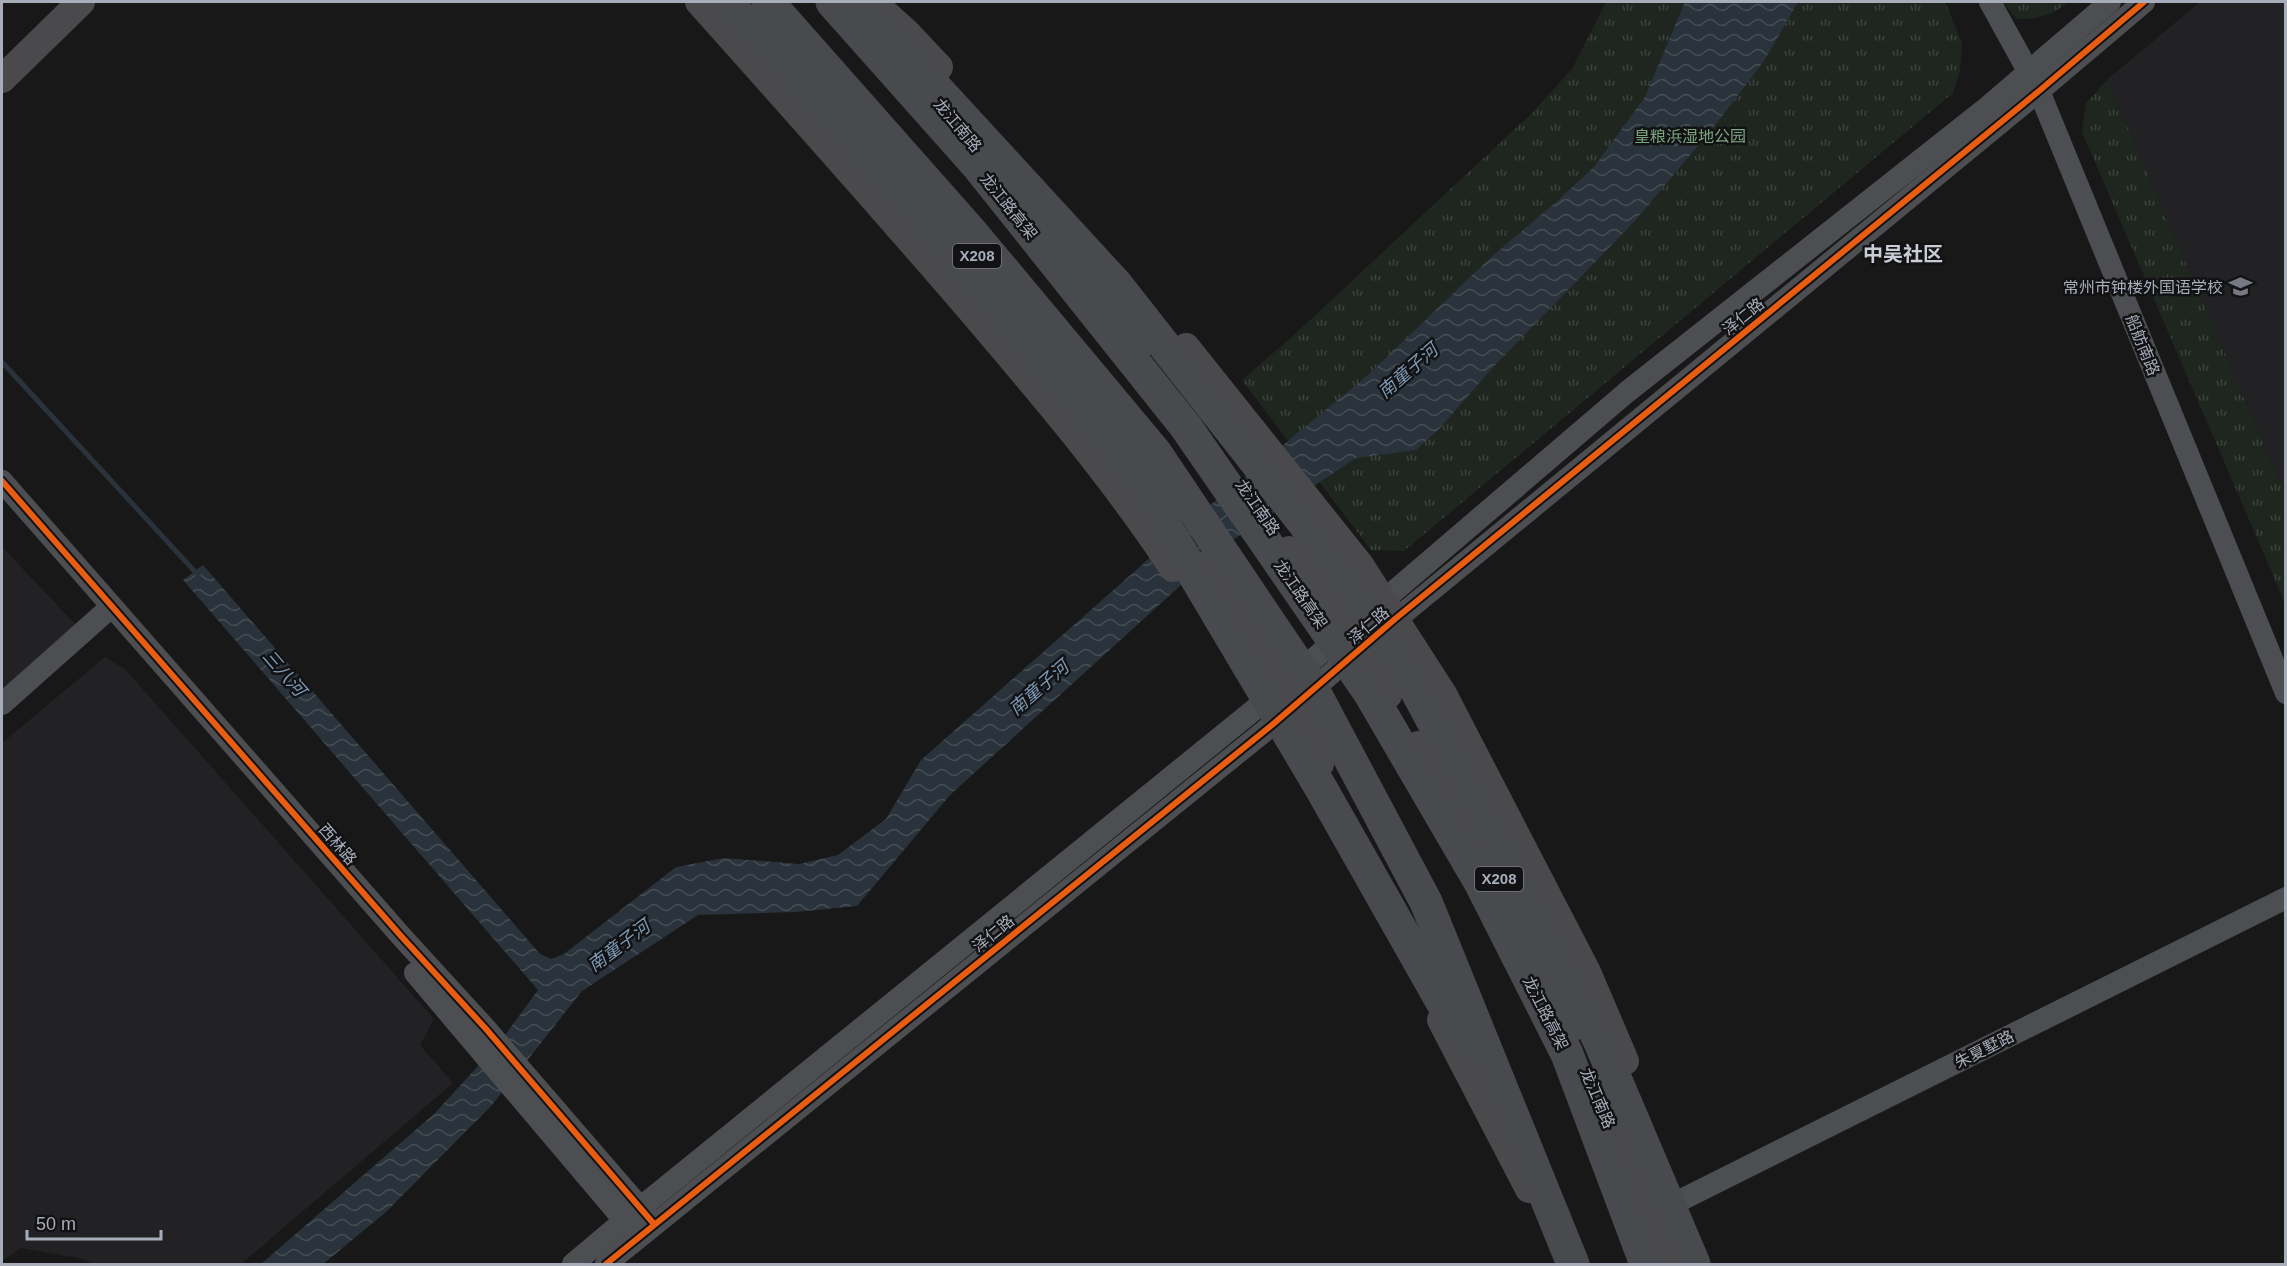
<svg xmlns="http://www.w3.org/2000/svg" width="2287" height="1266" font-family="Helvetica,'Noto Sans SC',sans-serif">
  <style>
    .built { fill: #222224 }
    .park { fill: url(#park-tufts) }
    .water { fill: url(#water-waves) }
    .lines { fill: none; stroke-linecap: round; stroke-linejoin: round }
    .stream { stroke: #2a333b; stroke-width: 5 }
    .minor { stroke: #4c4e51; stroke-width: 22 }
    .major { stroke: #4a4a4d; stroke-width: 28 }
    .highway { stroke: #494a4e; stroke-width: 33 }
    .highway-bridge { stroke: #494a4e; stroke-width: 33 }
    .cycleway-casing { stroke: #121214; stroke-width: 10 }
    .cycleway { stroke: #e95d12; stroke-width: 6 }
    .labels { text-anchor: middle; stroke-width: 5; stroke-linejoin: round; paint-order: stroke }
    .shield { fill: #121214; stroke: #7b7e88; stroke-width: 1.5 }
    .shield-label { font-size: 15px; font-weight: bold; fill: #a8adba }
    .street-label { font-size: 16px; fill: #a8adba; stroke: #121214 }
    .park-label { font-size: 16px; fill: #7ea681; stroke: #121214 }
    .poi-label { font-size: 16px; fill: #a8adba; stroke: #121214; text-anchor: end }
    .water-label { font-size: 18px; font-style: italic; fill: #7d9bb7; stroke: #121214 }
    .quarter-label { font-size: 20px; font-weight: bold; fill: #cacdd6; stroke: #121214 }
  </style>
  <defs>
    <pattern id="park-tufts" width="24" height="20" patternUnits="userSpaceOnUse" patternTransform="scale(1.5)"><rect width="24" height="20" fill="#1e261f"/><path d="M3 7l-1-3M5 7V3M7 7l1-3M15 17l-1-3M17 17v-4M19 17l1-3" fill="none" stroke="#3c433d"/></pattern>
    <pattern id="water-waves" width="16" height="10" patternUnits="userSpaceOnUse" patternTransform="scale(1.5)"><rect width="16" height="10" fill="#2a333b"/><path d="M0 5q4-4 8 0t8 0" fill="none" stroke="#464e55"/></pattern>
  </defs>
  <rect width="100%" height="100%" fill="#181818"/>
  <!-- built -->
  <g class="built">
    <polygon points="2200,2 2285,2 2285,493 2107,80"/>
    <polygon points="2,547 77,626 2,692"/>
    <polygon points="105,657 125,669 434,1019 420,1045 453,1083 241,1264 93,1264 84,1259 21,1248 2,1261 2,743"/>
  </g>
  <!-- park -->
  <g class="park">
    <polygon points="1606,2 1945,2 1962,43 1960,71 1953,93 1404,551 1371,550 1242,380 1293,336 1532,113 1572,69"/>
    <path d="M2002 2H2068C2053 15 2037 20 2017 19Z"/>
    <polygon points="2107,80 2285,493 2285,603 2082,132 2086,103"/>
  </g>
  <!-- water -->
  <polygon class="water" points="1685,2 1798,2 1764,61 1713,128 1633,223 1495,365 1440,428 1416,450 1356,458 1225,545 950,795 857,906 795,912 698,915 582,991 492,1105 386,1212 323,1264 261,1264 435,1113 500,1042 538,990 183,580 203,565 540,954 551,959 564,954 676,867 724,858 799,864 838,855 886,819 921,760 1203,511 1369,374 1489,259 1555,203 1594,167 1645,97"/>
  <g class="lines">
    <!-- stream -->
    <polyline class="stream" points="2,362 198,575"/>
    <!-- minor -->
    <g class="minor">
      <polyline points="1990,2 2039,91 2286,693"/>
      <polyline points="2,481 401,936 486,1029 650,1219"/>
      <polyline points="1371,611 1627,392 1984,110 2110,2"/>
      <polyline points="1383,630 2039,91 2144,2"/>
      <polyline points="2,704 111,607"/>
      <polyline points="415,973 634,1232"/>
      <polyline points="1683,1199 2286,898"/>
      <polyline points="573,1264 624,1221 1260,705 1345,632"/>
      <polyline points="606,1264 1272,725 1357,651"/>
    </g>
    <!-- major -->
    <g class="major">
      <path d="M699 2C786 99 872 196 957 294 1032 382 1109 471 1173 568"/>
      <polyline points="878,7 908,34 939,67"/>
      <polyline points="2,79 81,2"/>
      <polyline points="1066,252 1105,297 1140,345"/>
      <polyline points="1186,347 1360,565 1443,694 1587,972 1625,1061"/>
      <polyline points="1289,550 1349,629 1388,695"/>
      <polyline points="1211,562 1283,679 1320,764"/>
      <polyline points="1418,745 1526,924 1570,1029"/>
      <polyline points="1441,1020 1529,1189"/>
      <polyline points="1613,1132 1668,1264"/>
    </g>
    <!-- highway -->
    <g class="highway">
      <polyline points="727,2 887,179 1138,480"/>
      <polyline points="857,2 1116,284"/>
    </g>
    <!-- highway-bridge -->
    <g class="highway-bridge">
      <polyline points="768,2 973,234 1155,452 1307,678 1426,902 1573,1264"/>
      <polyline points="832,2 977,165 1186,427 1369,692 1481,884 1567,1054 1646,1264"/>
      <polyline points="1116,284 1303,522 1407,673 1538,918 1599,1040 1694,1264"/>
      <polyline points="1138,480 1322,790 1463,1039"/>
    </g>
    <defs>
      <g id="cycleway">
        <polyline points="2,481 401,936 486,1029 654,1224"/>
        <polyline points="606,1264 1272,725 1395,619 2039,91 2144,2"/>
      </g>
    </defs>
    <!-- cycleway casing -->
    <use href="#cycleway" class="cycleway-casing"/>
    <!-- cycleway -->
    <use href="#cycleway" class="cycleway"/>
  </g>
  <!-- icons -->
  <defs>
    <symbol id="school-bare" viewBox="-9 -9 18 18"><path d="M0-5L7-2L0 1L-7-2ZM-4 1L0 2.5L4 1V4Q0 6-4 4Z" fill="#767981" stroke="#121214" stroke-width="2.5" paint-order="stroke"/></symbol>
  </defs>
  <g fill-rule="evenodd">
    <use href="#school-bare" x="2224" y="270" width="33" height="33"/>
  </g>
  <g class="labels">
    <!-- shield labels -->
    <g class="shield">
      <rect x="953" y="244" width="48" height="24" rx="4.5"/>
      <rect x="1475" y="867" width="48" height="24" rx="4.5"/>
    </g>
    <g class="shield-label">
      <text x="977" y="261">X208</text>
      <text x="1499" y="884">X208</text>
    </g>
    <!-- street labels -->
    <g class="street-label">
      <text transform="translate(958 125) rotate(50)" y="6">龙江南路</text>
      <text transform="translate(1009 206) rotate(51)" y="6">龙江路高架</text>
      <text transform="translate(1743 316) rotate(-39)" y="6">泽仁路</text>
      <text transform="translate(2143 345) rotate(68)" y="6">船舫南路</text>
      <text transform="translate(1258 507) rotate(55)" y="6">龙江南路</text>
      <text transform="translate(1301 594) rotate(55)" y="6">龙江路高架</text>
      <text transform="translate(1368 625) rotate(-40)" y="6">泽仁路</text>
      <text transform="translate(338 844) rotate(49)" y="6">西林路</text>
      <text transform="translate(993 933) rotate(-39)" y="6">泽仁路</text>
      <text transform="translate(1546 1013) rotate(63)" y="6">龙江路高架</text>
      <text transform="translate(1984 1049) rotate(-27)" y="6">朱夏墅路</text>
      <text transform="translate(1598 1098) rotate(67)" y="6">龙江南路</text>
    </g>
    <!-- park labels -->
    <g class="park-label">
      <text x="1690" y="142">皇粮浜湿地公园</text>
    </g>
    <!-- poi labels -->
    <g class="poi-label">
      <text x="2223" y="293">常州市钟楼外国语学校</text>
    </g>
    <!-- water labels -->
    <g class="water-label">
      <text transform="translate(1408 371) rotate(-41)" y="6">南童子河</text>
      <text transform="translate(284 673) rotate(49)" y="6">三八河</text>
      <text transform="translate(1039 688) rotate(-41)" y="6">南童子河</text>
      <text transform="translate(619 946) rotate(-37)" y="6">南童子河</text>
    </g>
    <!-- quarter labels -->
    <g class="quarter-label">
      <text x="1903" y="261">中吴社区</text>
    </g>
  </g>
  <!-- border -->
  <rect width="2287" height="1266" fill="none" stroke="#a8adba" stroke-width="6"/>
  <!-- scale -->
  <path d="M27 1230v9h134v-9" fill="none" stroke="#a8adba" stroke-width="3"/>
  <text x="36" y="1230" font-size="18" fill="#a8adba" stroke="#121214" stroke-width="4.5" paint-order="stroke">50 m</text>
</svg>
